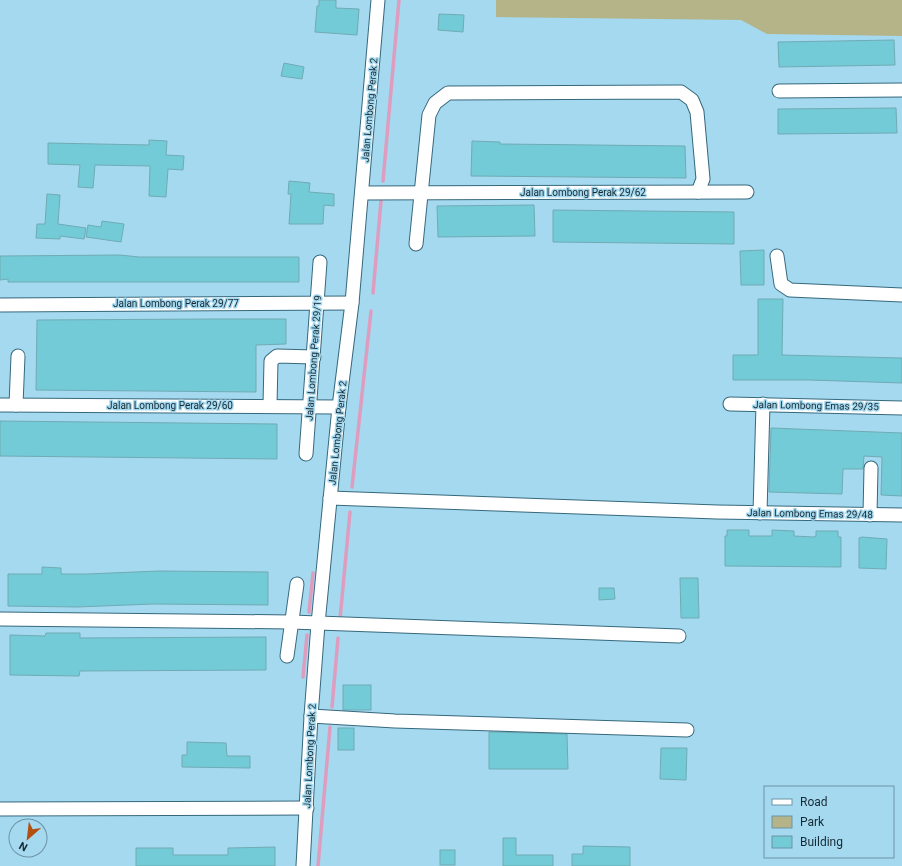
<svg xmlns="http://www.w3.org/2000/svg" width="902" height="866" font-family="Roboto,sans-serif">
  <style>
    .green { fill: #b5b489 }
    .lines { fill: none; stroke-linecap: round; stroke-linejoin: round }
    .stream { stroke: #de9dbf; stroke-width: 3.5 }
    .building { fill: #72cbd7; stroke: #70abb4 }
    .minor-casing { stroke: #36687c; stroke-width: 15 }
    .minor { stroke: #fff; stroke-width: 13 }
    .labels { text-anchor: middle; stroke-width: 3; stroke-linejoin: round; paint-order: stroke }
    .street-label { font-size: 10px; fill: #162a33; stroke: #a5d9f0 }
  </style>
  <rect width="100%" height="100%" fill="#a5d9f0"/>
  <!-- green -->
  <polygon class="green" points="496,0 902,0 902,36 767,34 741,20 496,17"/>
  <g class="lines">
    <!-- stream -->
    <g class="stream">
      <polyline points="383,181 399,0"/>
      <polyline points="373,293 381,201"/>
      <polyline points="352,487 371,311"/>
      <polyline points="309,612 313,573"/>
      <polyline points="340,619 350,512"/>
      <polyline points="303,677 307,635"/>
      <polyline points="332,707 338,638"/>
      <polyline points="318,866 330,727"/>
    </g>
  </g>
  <!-- building -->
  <g class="building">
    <polygon points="319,0 336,0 336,8 359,9 357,35 315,32 317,6 319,6"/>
    <polygon points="439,14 464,15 463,32 438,30"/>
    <polygon points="894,40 895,65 779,67 778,42"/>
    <polygon points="284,63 304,67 302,79 281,76"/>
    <polygon points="896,108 897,133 778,134 778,109"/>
    <polygon points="149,140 167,141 166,155 184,156 183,170 168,169 166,197 149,196 150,166 95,165 93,188 78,187 80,165 48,164 48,143 149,145"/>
    <polygon points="472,141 500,142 500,144 685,146 686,178 471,176"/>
    <polygon points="289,181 310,183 309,192 334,194 334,206 324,205 323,224 289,224 291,194 288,194"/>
    <polygon points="47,194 60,195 58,224 86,228 84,239 60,236 60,239 36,238 37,224 45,224"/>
    <polygon points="534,205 535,236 438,237 437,206"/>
    <polygon points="553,210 734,212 734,244 553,242"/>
    <polygon points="102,221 124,224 121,242 86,237 88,225 101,227"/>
    <polygon points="764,250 764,285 741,285 740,251"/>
    <polygon points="120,255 139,257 299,257 299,282 8,282 8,279 0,280 0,256"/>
    <polygon points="758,299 783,299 782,355 902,358 902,383 809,380 733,380 733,355 758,355"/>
    <polygon points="212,319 286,319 286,344 256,345 256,392 36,390 37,320"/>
    <polygon points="0,421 277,424 277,459 0,456"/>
    <polygon points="771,428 902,433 902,496 881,495 882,457 864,456 863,469 843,469 842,494 769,492"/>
    <polygon points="727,530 749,530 749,536 772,536 772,530 794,531 794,536 814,537 816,536 816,531 838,531 838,537 841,537 841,567 725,566 725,536 727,536"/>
    <polygon points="862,537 887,539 886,569 859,568 859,538"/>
    <polygon points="42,567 61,568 61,574 87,574 159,571 268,572 268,605 153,604 77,607 8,606 8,574 42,574"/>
    <polygon points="680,578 698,578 699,618 681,618"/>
    <polygon points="599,588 614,588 615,599 599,600"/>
    <polygon points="46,633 80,633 80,638 266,637 266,670 80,671 79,676 10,675 10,635 45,636"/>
    <rect x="343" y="685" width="28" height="25"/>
    <rect x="338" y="728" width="16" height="22"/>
    <polygon points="489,732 567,734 568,769 489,769"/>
    <polygon points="187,742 226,743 227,756 250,756 250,768 182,767 182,755 187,755"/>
    <polygon points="661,748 687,748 686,780 660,779"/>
    <polygon points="503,838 516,838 516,855 553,855 553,866 503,866"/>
    <polygon points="583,846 630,847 630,866 572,866 572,854 583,854"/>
    <polygon points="275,847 275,866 136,866 136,848 173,848 173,855 228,855 228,848"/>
    <rect x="440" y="850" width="15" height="15"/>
  </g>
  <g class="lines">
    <defs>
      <g id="minor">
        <polyline points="779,91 902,90"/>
        <polyline points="362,193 747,192"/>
        <polyline points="416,244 429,115 435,103 448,93 681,92 692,100 697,112 703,179 698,192"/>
        <polyline points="777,256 781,284 790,290 902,295"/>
        <polyline points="0,305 352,303"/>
        <polyline points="730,404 902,408"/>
        <polyline points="0,405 339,407"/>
        <polyline points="16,405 18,356"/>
        <polyline points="270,405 271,361 277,356 314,357"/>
        <polyline points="306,454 320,262"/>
        <polyline points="330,498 717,512 902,515"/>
        <polyline points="760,513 763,404"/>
        <polyline points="870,515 871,468"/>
        <polyline points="0,619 291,622 679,636"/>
        <polyline points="287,656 297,584"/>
        <polyline points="311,716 395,721 687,730"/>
        <polyline points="0,809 307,808"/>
        <polyline points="303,866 311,716 318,624 339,407 352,303 378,0"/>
      </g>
    </defs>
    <!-- minor casing -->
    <use href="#minor" class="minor-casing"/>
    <!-- minor -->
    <use href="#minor" class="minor"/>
  </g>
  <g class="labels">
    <!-- street labels -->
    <g class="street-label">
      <text transform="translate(369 110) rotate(-85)" y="4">Jalan Lombong Perak 2</text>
      <text x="583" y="196">Jalan Lombong Perak 29/62</text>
      <text x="176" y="307">Jalan Lombong Perak 29/77</text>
      <text transform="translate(313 358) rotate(-86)" y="4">Jalan Lombong Perak 29/19</text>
      <text x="170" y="409">Jalan Lombong Perak 29/60</text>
      <text transform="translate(816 405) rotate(1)" y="4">Jalan Lombong Emas 29/35</text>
      <text transform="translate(337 433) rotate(-84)" y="4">Jalan Lombong Perak 2</text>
      <text transform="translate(810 513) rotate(1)" y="4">Jalan Lombong Emas 29/48</text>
      <text transform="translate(309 756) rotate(-87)" y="4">Jalan Lombong Perak 2</text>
    </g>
  </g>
  <!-- legend -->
  <rect x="764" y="786" width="130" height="72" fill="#a5d9f0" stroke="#6c93a4"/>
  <rect x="772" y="799" width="20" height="6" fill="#ffffff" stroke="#6c93a4"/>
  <text x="800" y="806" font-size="12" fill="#162a33">Road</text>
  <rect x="772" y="816" width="20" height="12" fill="#b5b489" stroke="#6c93a4"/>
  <text x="800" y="826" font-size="12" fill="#162a33">Park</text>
  <rect x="772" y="836" width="20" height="12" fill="#72cbd7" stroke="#6c93a4"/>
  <text x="800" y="846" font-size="12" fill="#162a33">Building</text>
  <!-- north arrow -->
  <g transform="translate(28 838) rotate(208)"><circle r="19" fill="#a5d9f0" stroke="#6c93a4"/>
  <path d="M0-3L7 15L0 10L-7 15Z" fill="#b25011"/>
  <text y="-6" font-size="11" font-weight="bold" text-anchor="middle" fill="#162a33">N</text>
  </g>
</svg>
